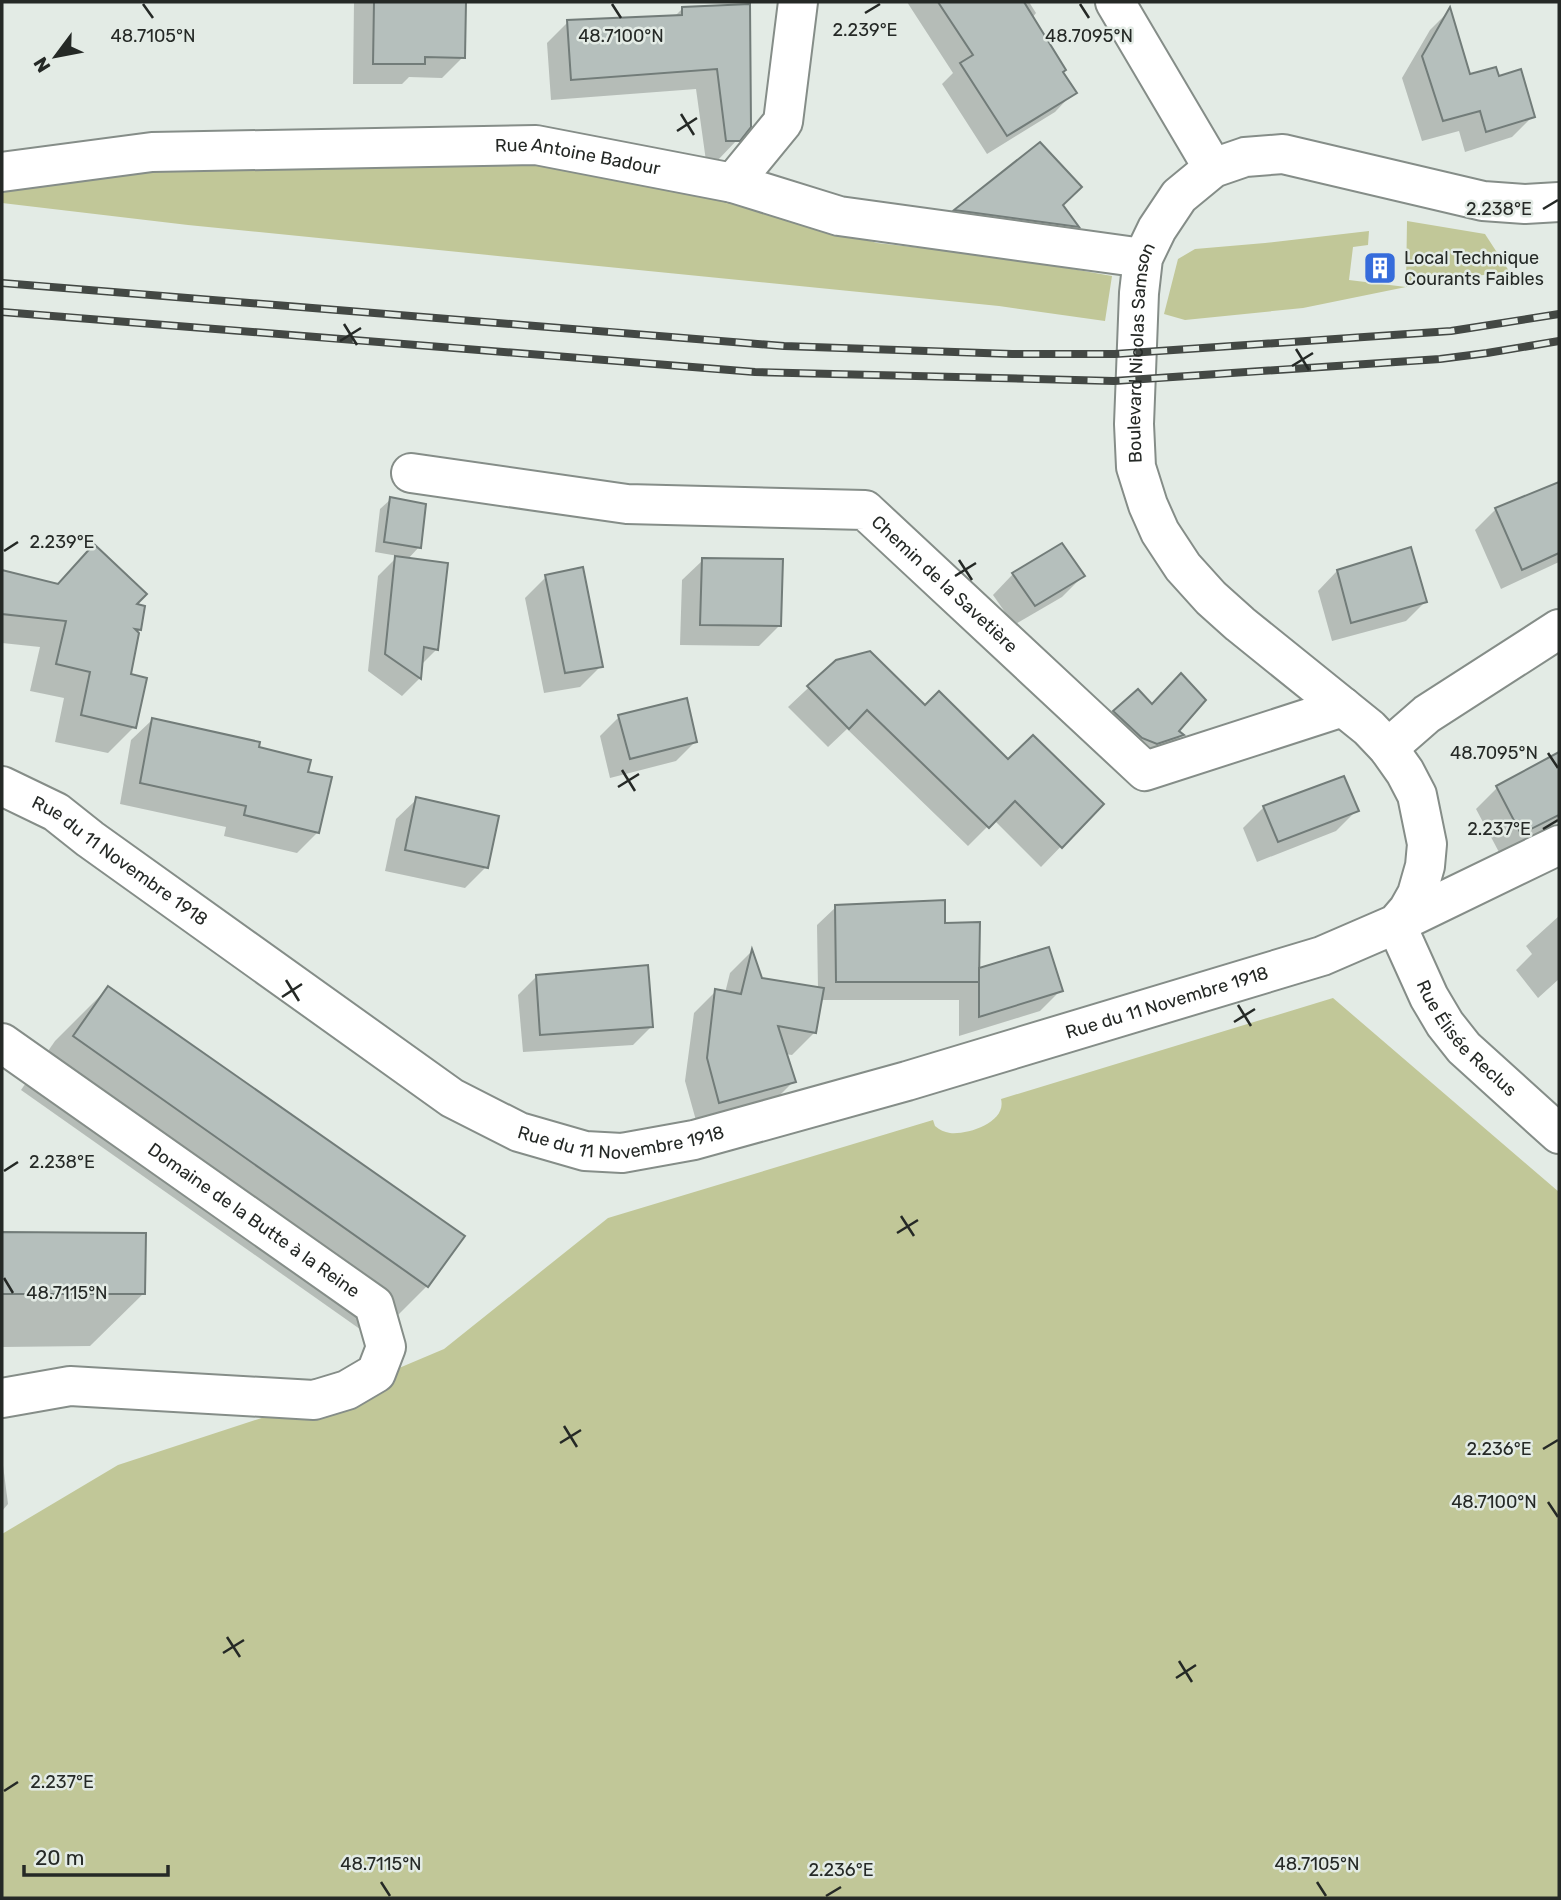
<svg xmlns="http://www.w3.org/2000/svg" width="1561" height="1900" font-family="Rubik,sans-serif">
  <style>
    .green { fill: #c1c798 }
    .shadow { fill: #0003 }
    .building { fill: #b5bfbc; stroke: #727c79; stroke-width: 2 }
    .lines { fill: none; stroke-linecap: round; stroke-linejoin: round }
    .minor-casing { stroke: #858d88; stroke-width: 42 }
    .minor { stroke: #fff; stroke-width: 38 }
    .rail-casing { stroke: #434844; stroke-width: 8 }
    .rail { stroke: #e3ebe5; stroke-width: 5; stroke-dasharray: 16; stroke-linecap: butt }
    .ticks { fill: none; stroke: #252926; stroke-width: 2.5 }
    .labels { text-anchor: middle; stroke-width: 5; stroke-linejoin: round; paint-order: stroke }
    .street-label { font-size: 18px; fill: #252926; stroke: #e3ebe5 }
    .poi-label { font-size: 18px; fill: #252926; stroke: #e3ebe5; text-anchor: start }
    .ticks-label { font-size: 18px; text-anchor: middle; fill: #252926; stroke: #e3ebe5; stroke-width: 5; stroke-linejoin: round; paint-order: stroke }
  </style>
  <rect width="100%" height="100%" fill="#e3ebe5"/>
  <!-- green -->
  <g class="green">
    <polygon points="541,160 723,197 877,243 1011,258 1112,276 1105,321 999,306 188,225 2,203 2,183 146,163"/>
    <polygon points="1407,221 1485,234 1509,271 1406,287 1303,308 1185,320 1164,314 1178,259 1195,249 1265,243 1369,231 1368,245 1353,247 1349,280 1406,287"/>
    <path d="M1333 998 1559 1192V1898H2V1534L118 1465 347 1390 444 1349 608 1218 933 1120 935 1126C940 1130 944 1132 950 1133 968 1135 1007 1122 1001 1099Z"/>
  </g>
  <!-- shadow -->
  <g class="shadow">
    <polygon points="354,2 452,2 463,57 442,78 409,77 402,84 353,84"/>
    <polygon points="907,2 1029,2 1036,13 1032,18 1061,73 1074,92 1055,112 987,154 942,84 953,73"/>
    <polygon points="748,6 738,139 717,161 706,161 696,89 551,100 547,43 568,22 674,17 682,9"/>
    <polygon points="1450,10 1468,76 1497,78 1533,116 1512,137 1465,152 1459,131 1422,141 1402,78 1430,30"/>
    <polygon points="1040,145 1061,206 1077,227 1057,247 936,230 955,211"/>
    <polygon points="1554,486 1559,498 1559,562 1501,589 1475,530 1496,509"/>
    <polygon points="391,499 419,547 407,560 437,649 421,665 419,679 402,696 368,671 378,576 398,556 375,552 380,509"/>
    <polygon points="94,547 133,605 140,629 136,633 129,676 134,727 108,753 55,742 64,698 30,691 40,647 2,643 2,572 56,586"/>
    <polygon points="703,560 780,625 759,646 680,645 682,580"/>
    <polygon points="1337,571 1426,601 1406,621 1332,641 1318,591"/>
    <polygon points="1013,574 1083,576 1062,597 1014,625 993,595"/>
    <polygon points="546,577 601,666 580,687 544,693 525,598"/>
    <polygon points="837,661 925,707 1008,762 1102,804 1041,867 994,820 968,846 847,729 828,747 788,707"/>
    <polygon points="1138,692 1182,735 1161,756 1094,733"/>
    <polygon points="619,717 696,741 676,761 610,778 600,736"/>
    <polygon points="152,720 257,749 306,774 318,832 297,853 224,836 226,827 120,804 131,740"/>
    <polygon points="1559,760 1559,822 1500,854 1476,809 1497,788"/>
    <polygon points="417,799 486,867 465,888 385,871 396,819"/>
    <polygon points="1264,807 1357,810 1336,831 1257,862 1243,828"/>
    <polygon points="836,907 944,925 977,972 1061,990 1040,1011 959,1036 959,1000 820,1000 814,1033 792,1055 785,1054 794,1081 772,1103 697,1124 685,1081 694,1013 716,991 725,993 730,973 751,952 761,980 818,989 817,925"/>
    <polygon points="1559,916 1559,979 1538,998 1516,970 1532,954 1526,946"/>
    <polygon points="537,976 651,1027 633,1045 523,1052 518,995"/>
    <polygon points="108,988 427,1286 374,1339 21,1090 55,1041"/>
    <polygon points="2,1233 144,1235 144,1293 90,1346 2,1347"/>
    <polygon points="3,1465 8,1504 2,1511 2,1466"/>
  </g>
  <!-- building -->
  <g class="building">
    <polygon points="374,2 466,2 465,58 425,57 425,64 373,64"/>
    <polygon points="938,2 1024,2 1066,70 1063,72 1077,93 1007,136 960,63 973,55"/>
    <polygon points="750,4 751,127 740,141 726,141 717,69 571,80 567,20 682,15 682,7"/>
    <polygon points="1450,7 1470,74 1496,67 1499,76 1521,69 1535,117 1486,132 1480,111 1443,121 1422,56"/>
    <polygon points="1040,142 1082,187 1063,205 1079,227 954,210"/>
    <polygon points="1559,482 1559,553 1522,570 1495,508"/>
    <polygon points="390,497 426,504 421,548 384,542"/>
    <polygon points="1062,543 1085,576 1035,606 1012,573"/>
    <polygon points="94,544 147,594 137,604 145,606 141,630 135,629 139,633 131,674 147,678 136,728 81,715 90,672 56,664 66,621 2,614 2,570 58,584"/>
    <polygon points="1411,547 1427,602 1351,623 1337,570"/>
    <polygon points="395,556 448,563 438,650 424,647 421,679 385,654"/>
    <polygon points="702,558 783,559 781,626 700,625"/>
    <polygon points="583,567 603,667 565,673 545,575"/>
    <polygon points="870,651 925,705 939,691 1008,759 1033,735 1104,804 1062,848 1015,801 989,828 867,710 849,729 807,686 836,660"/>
    <polygon points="1181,673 1206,700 1179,731 1184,735 1157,744 1142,738 1113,711 1138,689 1152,704"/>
    <polygon points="687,698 697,742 630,759 618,715"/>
    <polygon points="152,718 260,742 259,747 311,760 308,772 332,777 319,833 244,815 246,806 140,783"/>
    <polygon points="1559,752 1559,815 1521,834 1496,786"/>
    <polygon points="1344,776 1359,811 1278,842 1263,806"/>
    <polygon points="416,797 499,816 488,868 405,850"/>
    <polygon points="945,900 945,923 980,922 979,982 836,982 835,905"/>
    <polygon points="1049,947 1063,991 979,1017 979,968"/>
    <polygon points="752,949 762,978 824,988 816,1033 778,1026 796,1082 719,1103 707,1058 715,989 741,994"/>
    <polygon points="648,965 653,1027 540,1035 536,975"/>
    <polygon points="108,986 465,1236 428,1287 73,1036"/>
    <polygon points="2,1232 146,1233 145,1294 2,1294"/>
  </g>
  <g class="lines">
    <defs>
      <g id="minor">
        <polyline points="1115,2 1213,168"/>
        <path id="s1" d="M2 172 152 152 536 145 733 183 839 216 1143 258"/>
        <polyline points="733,183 783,122 798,2"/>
        <path id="s2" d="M411 473 627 504 865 510 1145 771 1343 707"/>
        <polyline points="1388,748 1427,714 1559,629"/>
        <path id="s3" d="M2 786 56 812 90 839 452 1098 519 1132 585 1151 622 1153 694 1140 907 1081 1322 956 1396 924 1408 910 1417 894 1425 866 1427 844 1417 795 1405 772 1388 748 1369 728 1240 624 1211 598 1183 567 1160 532 1148 505 1136 467 1134 424 1139 293 1143 258 1157 229 1179 196 1213 168 1245 157 1283 154 1483 201 1525 204 1559 202"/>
        <path id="s4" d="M1559 845 1396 924 1429 997 1445 1024 1464 1048 1559 1134"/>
        <path id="s5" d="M2 1043 374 1305 386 1347 376 1373 347 1390 314 1400 70 1386 2 1398"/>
      </g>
    </defs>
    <!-- minor casing -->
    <use href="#minor" class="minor-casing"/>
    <!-- minor -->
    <use href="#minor" class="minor"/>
    <defs>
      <g id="rail">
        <polyline points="2,283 784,346 1012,354 1115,354 1451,331 1559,314"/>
        <polyline points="2,312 755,372 1114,381 1440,359 1487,353 1559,341"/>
      </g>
    </defs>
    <!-- rail casing -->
    <use href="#rail" class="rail-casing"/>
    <!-- rail -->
    <use href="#rail" class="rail"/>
  </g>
  <!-- ticks -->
  <path class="ticks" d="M143 4 153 18M612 4 621 18M1080 4 1089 18M865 13 880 4M681 114 694 135M677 131 697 118M1543 209 1558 200M344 324 357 345M340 341 361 328M1296 349 1309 370M1292 366 1313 353M4 551 18 542M959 560 972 580M955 576 976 563M1548 753 1558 768M622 770 635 791M618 787 639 774M1543 829 1558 820M286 980 299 1001M282 997 302 984M1238 1005 1251 1026M1234 1022 1255 1009M4 1171 18 1162M901 1216 914 1236M897 1233 918 1220M4 1278 13 1293M564 1426 577 1447M560 1443 581 1430M1543 1449 1558 1440M1548 1502 1558 1517M227 1637 240 1657M223 1653 244 1640M1179 1661 1192 1682M1176 1678 1196 1665M4 1791 18 1782M381 1882 390 1896M1317 1882 1326 1896M826 1896 841 1887"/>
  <!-- icons -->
  <defs>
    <symbol id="building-square" viewBox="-11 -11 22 22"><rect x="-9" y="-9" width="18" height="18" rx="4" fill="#366cdb" stroke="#e3ebe5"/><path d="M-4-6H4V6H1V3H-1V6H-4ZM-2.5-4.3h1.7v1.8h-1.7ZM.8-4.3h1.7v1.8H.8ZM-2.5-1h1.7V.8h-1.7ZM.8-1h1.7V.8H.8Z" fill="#fff"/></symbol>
  </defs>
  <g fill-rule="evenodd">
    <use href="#building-square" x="1361" y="249" width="38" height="38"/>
  </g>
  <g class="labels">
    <!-- street labels -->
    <g class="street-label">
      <text dy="6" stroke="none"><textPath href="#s1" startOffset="578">Rue Antoine Badour</textPath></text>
      <text dy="6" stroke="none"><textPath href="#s3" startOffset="2231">Boulevard Nicolas Samson</textPath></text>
      <text dy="6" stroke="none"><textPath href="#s2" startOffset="565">Chemin de la Savetière</textPath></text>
      <text dy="6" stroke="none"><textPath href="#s3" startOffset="140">Rue du 11 Novembre 1918</textPath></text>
      <text dy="6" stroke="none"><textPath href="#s3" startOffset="1295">Rue du 11 Novembre 1918</textPath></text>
      <text dy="6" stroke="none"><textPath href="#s4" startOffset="317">Rue Élisée Reclus</textPath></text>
      <text dy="6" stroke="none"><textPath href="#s3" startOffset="728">Rue du 11 Novembre 1918</textPath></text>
      <text dy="6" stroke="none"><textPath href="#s5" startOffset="308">Domaine de la Butte à la Reine</textPath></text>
    </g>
    <!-- poi labels -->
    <g class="poi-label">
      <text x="1404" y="264">Local Technique<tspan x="1404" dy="21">Courants Faibles</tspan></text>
    </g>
  </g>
  <g class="ticks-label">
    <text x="865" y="36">2.239°E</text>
    <text x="153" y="42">48.7105°N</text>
    <text x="621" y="42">48.7100°N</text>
    <text x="1089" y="42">48.7095°N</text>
    <text x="1499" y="215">2.238°E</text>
    <text x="62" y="548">2.239°E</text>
    <text x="1494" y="759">48.7095°N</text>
    <text x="1499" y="835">2.237°E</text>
    <text x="62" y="1168">2.238°E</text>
    <text x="67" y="1299">48.7115°N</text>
    <text x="1499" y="1455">2.236°E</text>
    <text x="1494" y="1508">48.7100°N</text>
    <text x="62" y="1788">2.237°E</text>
    <text x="381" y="1870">48.7115°N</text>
    <text x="1317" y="1870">48.7105°N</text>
    <text x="841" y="1876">2.236°E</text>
  </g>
  <!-- border -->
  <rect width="1561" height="1900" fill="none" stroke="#252926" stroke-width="7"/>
  <!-- north arrow -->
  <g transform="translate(56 56) rotate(238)" stroke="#e3ebe5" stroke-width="5" paint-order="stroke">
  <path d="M0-5L12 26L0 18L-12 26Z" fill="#252926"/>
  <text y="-10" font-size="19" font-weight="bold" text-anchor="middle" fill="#252926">N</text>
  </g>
  <!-- scale -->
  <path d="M24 1865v10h144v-10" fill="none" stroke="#252926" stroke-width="3.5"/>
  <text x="35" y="1865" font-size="21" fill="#252926" stroke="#e3ebe5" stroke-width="5" paint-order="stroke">20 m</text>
</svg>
